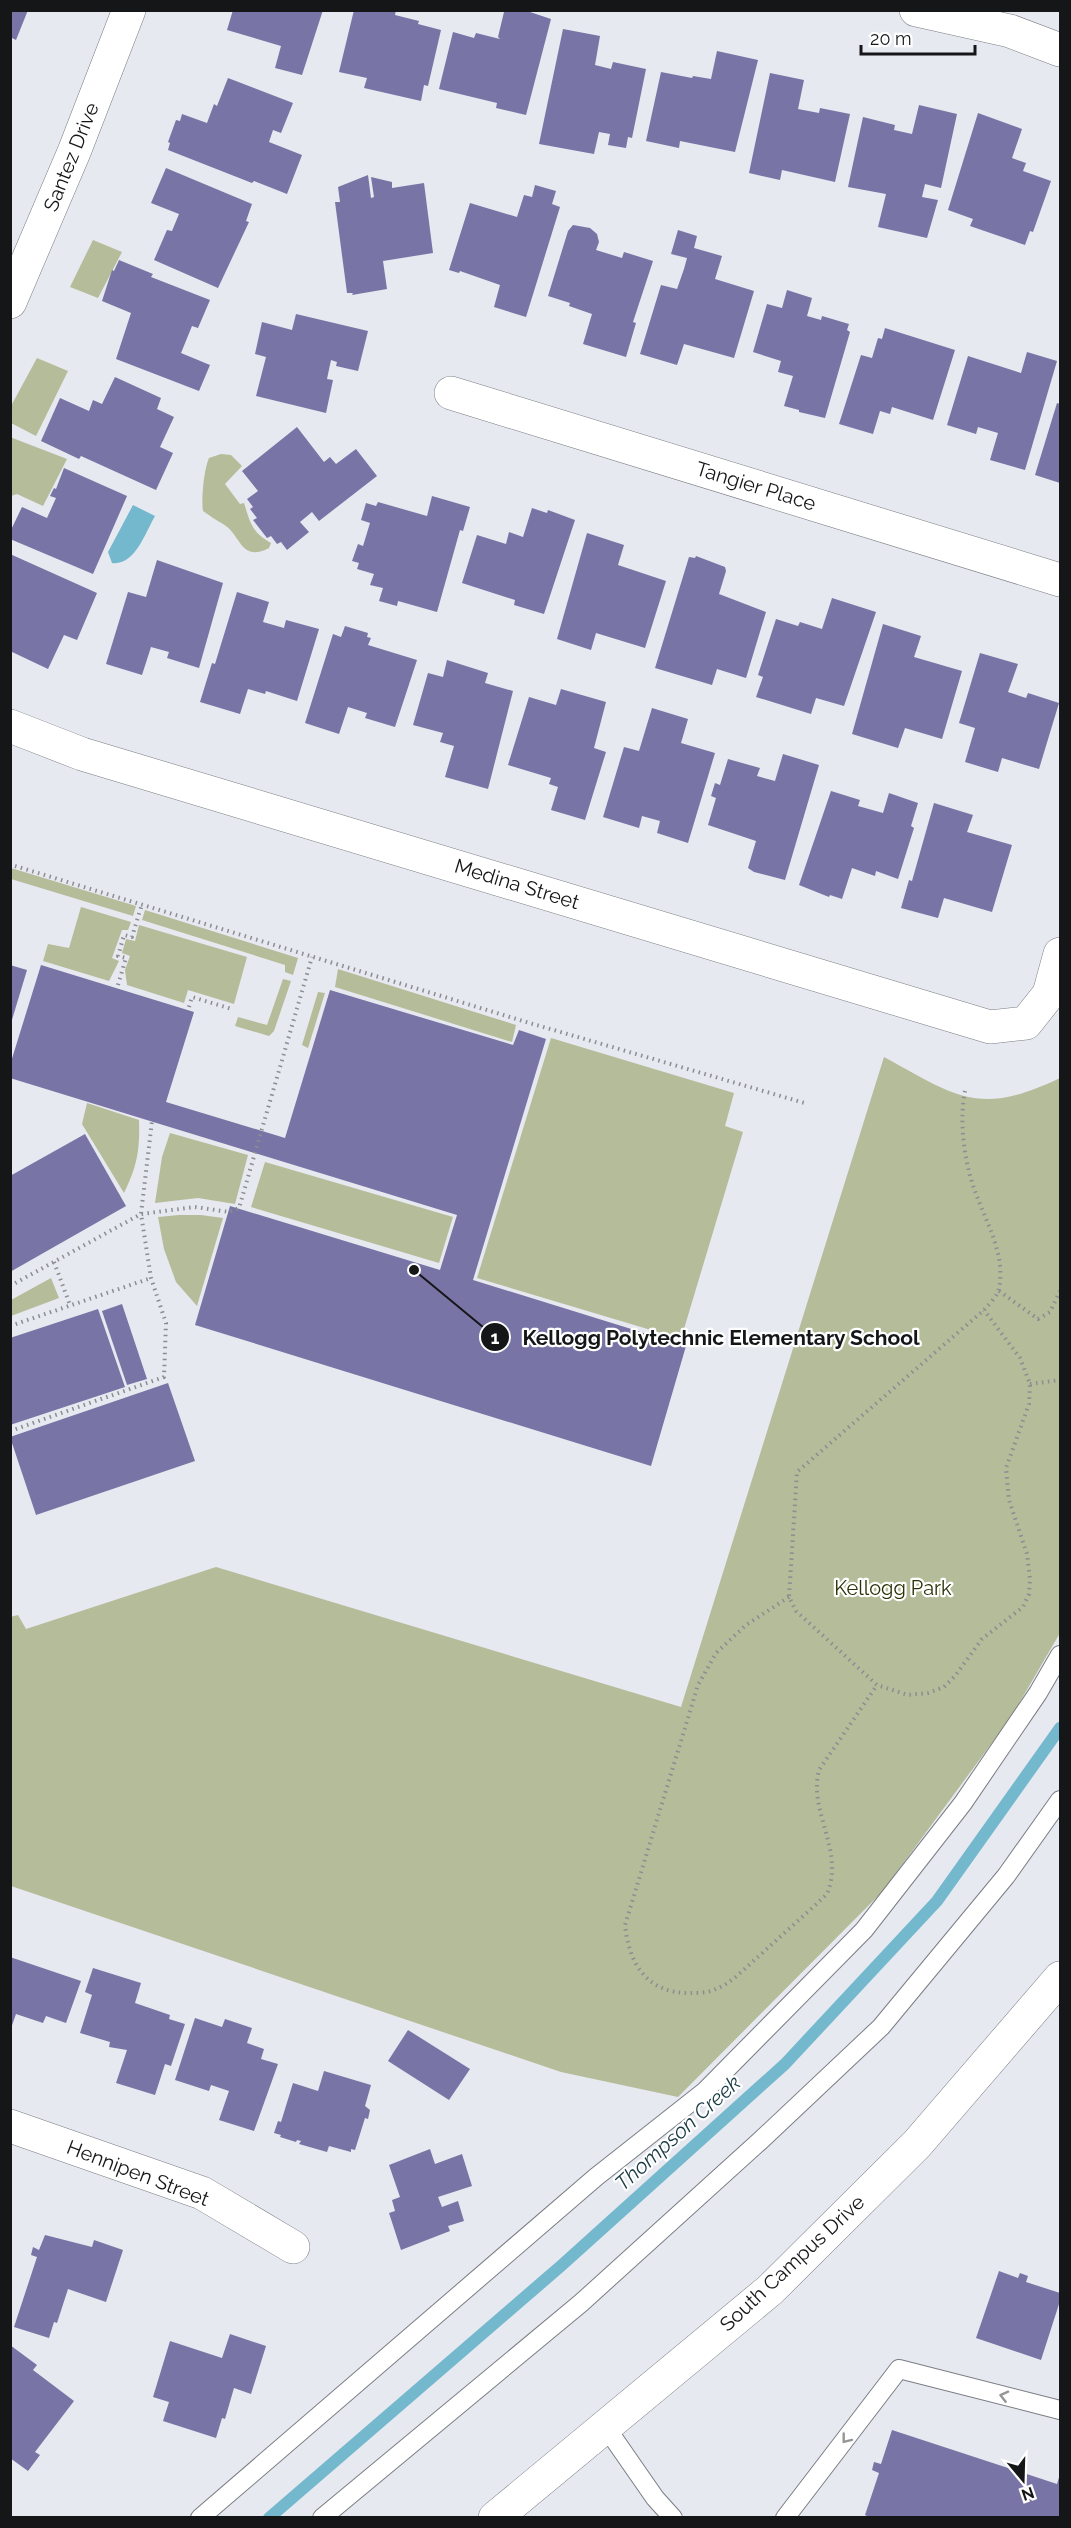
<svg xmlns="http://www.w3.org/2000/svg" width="1071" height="2528" font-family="Raleway,sans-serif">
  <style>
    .green { fill: #b5bc9a }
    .water { fill: #74b8cd }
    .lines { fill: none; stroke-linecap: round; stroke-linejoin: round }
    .stream { stroke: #74b8cd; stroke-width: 12 }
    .building { fill: #7874a5 }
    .service-casing { stroke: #7a7d83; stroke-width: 20 }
    .minor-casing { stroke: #7a7d83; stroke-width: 34 }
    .tertiary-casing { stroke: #7a7d83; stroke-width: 34 }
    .path { stroke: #8b8d91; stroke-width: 4; stroke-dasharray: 1.5 4.5; stroke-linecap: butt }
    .service { stroke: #fff; stroke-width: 18 }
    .minor { stroke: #fff; stroke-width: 33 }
    .tertiary { stroke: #fff; stroke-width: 33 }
    .oneway { stroke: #969697 }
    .labels { text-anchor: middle; stroke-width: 4.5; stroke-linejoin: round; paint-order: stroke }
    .street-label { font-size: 20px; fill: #151618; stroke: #fff }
    .park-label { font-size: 20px; fill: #2b3106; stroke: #fff }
    .water-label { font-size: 21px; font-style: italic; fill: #193a44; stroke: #fff }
    .leader { fill: none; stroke: #151618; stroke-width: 2 }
    .callout-dot { fill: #151618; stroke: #fff; stroke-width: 2 }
    .mark-label { font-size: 18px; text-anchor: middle; font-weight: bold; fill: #fff }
    .callout-label { font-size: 21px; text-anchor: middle; font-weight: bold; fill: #151618; stroke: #fff; stroke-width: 4.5; stroke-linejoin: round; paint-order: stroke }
  </style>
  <rect width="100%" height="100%" fill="#e6e9f0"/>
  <!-- green -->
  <g class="green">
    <polygon points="93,240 122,252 98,298 70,287"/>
    <polygon points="37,358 68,371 36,436 11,423 11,406"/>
    <polygon points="10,437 67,459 43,506 17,494 11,496"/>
    <path d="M221 454 231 455 242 466 225 484 240 504 244 503C250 522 252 533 271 543L269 548C240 563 241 534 223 524 216 520 210 516 203 511 201 499 204 469 209 458Z"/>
    <polygon points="11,868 136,906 133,916 11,879"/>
    <polygon points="81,907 131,922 128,930 122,930 112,958 119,961 109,981 43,961 48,944 69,948"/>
    <polygon points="145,910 298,958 293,975 285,972 285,965 142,920"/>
    <polygon points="139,925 247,957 234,1004 188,990 184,1003 127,985 125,970 130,956 122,953 126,939 135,941"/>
    <polygon points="338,969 516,1025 512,1042 335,987"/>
    <polygon points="283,979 291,981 274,1031 269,1036 235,1026 238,1017 267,1025"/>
    <polygon points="318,992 325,993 308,1048 302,1045"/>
    <polygon points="551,1038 734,1093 725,1126 743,1132 681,1339 477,1278"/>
    <path d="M884 1057C957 1097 979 1117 1060 1078V1633L1011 1717 882 1892 678 2097 561 2072 11 1886 10 1617 18 1615 26 1629 216 1567 681 1707Z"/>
    <path d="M87 1103 139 1120C140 1150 137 1166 124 1193L82 1124Z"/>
    <polygon points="170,1133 248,1155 235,1204 198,1198 155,1203 162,1157"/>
    <polygon points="265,1162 453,1217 439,1263 251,1207"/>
    <polygon points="179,1215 201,1215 223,1218 197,1306 176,1282 164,1249 158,1217"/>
    <polygon points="51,1278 59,1298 11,1316 11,1300"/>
  </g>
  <!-- water -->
  <path class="water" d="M133 505 155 516C145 533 135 566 112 563L108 552Z"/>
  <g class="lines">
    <!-- stream -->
    <polyline class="stream" points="269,2518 562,2265 785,2064 937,1901 1060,1728"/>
  </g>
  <!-- building -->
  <g class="building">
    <polygon points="10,10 28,10 16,40 10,37"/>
    <polygon points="233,10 323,10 302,75 275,68 281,46 227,30"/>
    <polygon points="354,10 396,10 395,15 419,21 418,24 441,30 428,86 424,85 421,101 364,88 367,78 339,72"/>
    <polygon points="507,10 524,10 551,19 526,115 496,108 497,103 439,89 453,32 474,38 476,33 500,39 498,37 504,12"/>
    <polygon points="563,29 600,36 595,65 611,69 613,62 646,69 632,138 628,137 626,148 608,145 610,134 599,132 594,154 539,144"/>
    <polygon points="717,51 758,60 735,152 680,141 679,148 646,141 661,72 692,78 693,76 711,79"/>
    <polygon points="770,73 804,80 798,109 819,113 820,108 850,114 835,182 782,170 780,180 749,173"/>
    <polygon points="228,78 293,103 281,133 273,130 269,142 302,155 287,194 254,181 252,183 168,150 170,143 168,142 176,120 180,121 182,114 207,123 214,104 217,106"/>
    <polygon points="919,105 957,114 941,188 925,184 922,197 938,200 927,238 878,227 886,194 848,187 863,117 895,125 894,130 912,134"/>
    <polygon points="978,113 1022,129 1012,158 1026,163 1023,171 1051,181 1033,232 1030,231 1025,245 970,226 973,219 948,210"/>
    <polygon points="166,168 252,204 246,221 249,222 218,288 154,260 167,230 172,231 179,214 151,203"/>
    <polygon points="368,175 371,198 374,197 371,177 392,182 392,188 424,183 433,253 383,261 387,289 352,295 353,293 347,293 335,202 340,202 338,187"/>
    <polygon points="535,185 556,191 552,204 560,207 526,317 494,307 500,285 460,271 459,273 449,270 470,203 517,217 524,195 532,197"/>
    <polygon points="573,225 590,228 597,234 599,242 596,250 622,258 624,252 653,261 633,322 636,323 626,357 583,344 592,314 569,306 570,303 548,296 568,231"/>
    <polygon points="678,230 697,236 694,248 722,256 715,279 754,291 734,358 684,344 677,365 640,354 661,285 677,289 684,269 687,258 671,254"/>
    <polygon points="119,260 153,274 151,277 210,300 198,328 192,326 181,353 210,365 199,391 116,359 131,313 102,301 112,270 114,271"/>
    <polygon points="787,290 812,298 807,316 821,320 822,316 849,324 847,330 850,332 825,418 799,412 799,410 784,406 793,376 778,372 781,361 753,352 767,304 782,308"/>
    <polygon points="296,314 368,331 358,371 336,366 337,362 331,360 327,379 333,380 326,413 256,396 266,357 255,354 262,322 292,330"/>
    <polygon points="885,328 955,350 933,420 892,407 890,414 880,411 873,434 839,424 861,355 872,358 878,338 882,339"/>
    <polygon points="1027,352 1057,361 1025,470 990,460 998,433 978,427 976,434 947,425 968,356 1021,373"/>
    <polygon points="115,377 161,398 157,409 174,417 160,447 173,453 156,490 81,456 79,459 41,441 60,398 89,411 93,400 102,404"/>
    <polygon points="1057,403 1060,404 1060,483 1035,475"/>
    <polygon points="297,427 324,462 330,457 336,464 356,449 377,476 319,521 312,512 300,522 309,532 287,550 281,542 277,544 271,536 267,538 253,520 257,518 250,509 253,507 247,499 258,491 242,471"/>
    <polygon points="64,468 127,496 93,574 10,539 10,532 22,507 47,518 56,498 50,496 54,488 56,489"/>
    <polygon points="432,496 470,507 463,531 460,530 437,612 398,601 397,606 379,601 383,588 370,585 374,574 357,569 359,563 352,561 358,544 363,546 370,523 361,520 366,503 376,506 378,502 427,516"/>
    <polygon points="532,508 547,513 548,510 575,520 544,614 514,605 515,600 462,583 477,535 506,544 509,532 523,537"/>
    <polygon points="587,533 624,545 618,565 666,581 645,648 596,633 591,650 557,639"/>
    <polygon points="10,554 97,593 77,640 64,635 48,669 10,651"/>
    <polygon points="696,556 725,567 726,571 719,594 766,612 746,678 717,669 712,685 655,668 689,557 695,558"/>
    <polygon points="157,560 223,583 199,668 167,658 169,652 151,647 142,675 106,664 128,592 146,597"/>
    <polygon points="237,592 269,602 263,622 284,628 286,620 319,629 297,701 266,691 265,694 248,689 240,714 200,702 212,663 215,664"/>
    <polygon points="832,598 876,612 844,706 816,698 811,714 756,697 763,677 758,675 776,619 798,626 800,622 822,629"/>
    <polygon points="883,624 921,636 914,657 962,671 942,739 905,728 898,748 852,734"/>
    <polygon points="345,626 368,633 367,637 371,638 368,645 417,660 395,727 365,718 367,713 348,707 339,734 305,723 333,634 341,637"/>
    <polygon points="980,653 1018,664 1008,692 1026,698 1028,693 1059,703 1039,769 1002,758 998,772 965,762 975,728 959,723"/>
    <polygon points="447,660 488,673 485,683 513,691 488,789 445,777 454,746 440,742 443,733 413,725 428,673 443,677"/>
    <polygon points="561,689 606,702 594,748 606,752 585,820 551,810 558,787 549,784 551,778 508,765 529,697 556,705"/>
    <polygon points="652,708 688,719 681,743 715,753 688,843 657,833 660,821 642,816 639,828 603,817 624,747 639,751"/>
    <polygon points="783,754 819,765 785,880 754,872 748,868 756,841 708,825 716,798 711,796 715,783 720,785 728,759 760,768 757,776 775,781"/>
    <polygon points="831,791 860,800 858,806 883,813 889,793 918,803 911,826 914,828 898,879 876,871 875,876 852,868 842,899 830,895 829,897 799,885"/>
    <polygon points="934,803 973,815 967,832 1012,845 992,912 944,898 938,918 901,908 909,880 912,881"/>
    <polygon points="10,965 27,970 11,1023 10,1023"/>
    <polygon points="41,965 194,1012 166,1102 285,1138 330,990 513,1045 519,1030 546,1039 473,1280 686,1346 651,1466 195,1325 230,1206 440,1270 457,1215 10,1078 10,1065"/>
    <polygon points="85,1134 126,1206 10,1272 10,1176"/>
    <polygon points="122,1304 147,1379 127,1385 102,1311"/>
    <polygon points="98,1309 125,1387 10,1425 10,1338"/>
    <polygon points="168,1383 195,1461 36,1515 10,1437"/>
    <polygon points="10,1957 81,1981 66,2023 46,2016 43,2023 16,2014 10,2031"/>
    <polygon points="93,1968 141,1983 135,2003 170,2015 169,2019 185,2024 171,2066 165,2064 155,2095 116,2083 127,2050 109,2047 110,2042 80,2033 92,1995 85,1992"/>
    <polygon points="195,2018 222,2027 225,2019 252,2028 247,2043 264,2049 261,2059 278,2064 254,2131 219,2120 229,2091 211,2085 209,2091 175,2080"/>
    <polygon points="408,2030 470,2069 449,2100 388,2061"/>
    <polygon points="324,2071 371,2085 365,2106 370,2110 368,2119 365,2118 355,2150 351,2149 351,2152 329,2146 327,2152 299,2144 301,2141 297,2140 296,2142 280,2137 281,2135 274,2133 278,2121 281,2122 293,2083 318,2091"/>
    <polygon points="430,2149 435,2164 462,2154 472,2186 438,2197 442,2207 458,2201 464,2221 448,2226 450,2231 401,2250 389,2213 395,2211 392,2200 400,2197 389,2165"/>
    <polygon points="45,2235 92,2247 94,2240 123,2250 106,2302 68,2289 57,2323 54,2322 49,2338 14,2327 37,2257 31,2255 33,2247 39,2250"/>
    <polygon points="999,2271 1018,2278 1020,2273 1028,2276 1026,2282 1060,2293 1060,2301 1041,2360 976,2338"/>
    <polygon points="230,2334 266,2346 251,2394 234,2388 225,2419 222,2418 216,2438 163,2421 169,2402 153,2397 170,2341 222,2358"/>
    <polygon points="10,2345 37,2365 33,2370 74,2401 35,2452 40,2455 28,2471 10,2458"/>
    <polygon points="892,2430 1057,2484 1060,2474 1060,2518 871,2518 865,2515 879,2473 872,2470 874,2462 881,2464"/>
  </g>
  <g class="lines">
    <defs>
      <g id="service">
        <polyline points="605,2426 655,2498 673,2518"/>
        <polyline points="200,2518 596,2177 705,2091 864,1930 963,1803 1038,1693 1060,1655"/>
        <polyline points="322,2518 581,2303 760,2141 881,2027 1006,1876 1060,1800"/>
        <polyline points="785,2518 899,2369 1060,2410"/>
      </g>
      <g id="minor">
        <polyline points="916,10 1010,31 1060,50"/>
        <polyline points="10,302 74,152 129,10"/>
        <polyline points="451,393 1060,580"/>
        <polyline points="10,726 82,754 990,1027 1026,1023 1049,994 1060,954"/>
        <polyline points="10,2126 202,2193 293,2247"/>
      </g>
      <polyline id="tertiary" points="495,2518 770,2290 917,2144 1060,1978"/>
    </defs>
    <!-- service casing -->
    <use href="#service" class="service-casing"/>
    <!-- minor casing -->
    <use href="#minor" class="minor-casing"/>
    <!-- tertiary casing -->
    <use href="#tertiary" class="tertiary-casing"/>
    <!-- path -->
    <g class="path">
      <polyline points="15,866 533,1024 808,1104"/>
      <polyline points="118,985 126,958 118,956 124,935 132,937 142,904"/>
      <polyline points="189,1007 192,997 232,1009"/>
      <path d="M965 1091C959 1121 964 1162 975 1191 986 1223 1006 1254 999 1288 998 1296 989 1304 984 1310L797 1472 789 1597 796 1611 877 1685 908 1695 928 1693 944 1687 955 1676 982 1639 1023 1607 1029 1594 1030 1579 1027 1554 1009 1500 1006 1468 1029 1404 1030 1384 1020 1358 984 1310"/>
      <polyline points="54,1262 70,1305"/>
      <polyline points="10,1286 141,1214 195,1207 229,1212 239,1208 312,957"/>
      <polyline points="999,1291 1038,1319 1050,1312 1060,1291"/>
      <polyline points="10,1326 151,1278"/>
      <polyline points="1030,1384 1060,1380"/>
      <polyline points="10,1431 164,1377 166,1323 151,1278 141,1214 152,1121"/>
      <path d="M789 1597 746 1625 716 1653 698 1685 625 1925C629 1964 647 1993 689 1993 697 1993 708 1993 716 1989 732 1983 746 1967 759 1956 782 1935 805 1915 827 1894 845 1850 808 1812 819 1770L877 1685"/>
    </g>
    <!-- service -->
    <use href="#service" class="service"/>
    <!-- minor -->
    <use href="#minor" class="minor"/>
    <!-- tertiary -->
    <use href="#tertiary" class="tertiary"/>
  </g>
  <!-- one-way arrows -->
  <defs><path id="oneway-chevron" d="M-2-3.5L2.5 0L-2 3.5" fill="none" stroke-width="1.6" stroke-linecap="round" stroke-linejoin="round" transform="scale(1.5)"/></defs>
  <g class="oneway">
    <use href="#oneway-chevron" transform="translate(1004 2396) rotate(-166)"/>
    <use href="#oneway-chevron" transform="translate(846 2439) rotate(128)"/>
  </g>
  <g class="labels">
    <!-- street labels -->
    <g class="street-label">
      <text transform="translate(71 157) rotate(-68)" y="7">Santez Drive</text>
      <text transform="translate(756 486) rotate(17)" y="7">Tangier Place</text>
      <text transform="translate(517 884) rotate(17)" y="7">Medina Street</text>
      <text transform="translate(138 2173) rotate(21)" y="7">Hennipen Street</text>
      <text transform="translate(792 2263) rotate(-43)" y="7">South Campus Drive</text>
    </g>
    <!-- park labels -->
    <g class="park-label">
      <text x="893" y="1595">Kellogg Park</text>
    </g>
    <!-- water labels -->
    <g class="water-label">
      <text transform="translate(678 2133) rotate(-42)" y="7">Thompson Creek</text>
    </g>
  </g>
  <!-- callouts -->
  <path class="leader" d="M414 1270L495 1337"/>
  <g class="callout-dot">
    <circle cx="414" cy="1270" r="6"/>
    <circle cx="495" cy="1337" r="15"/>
  </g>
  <g class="mark-label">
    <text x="495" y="1344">1</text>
  </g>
  <g class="callout-label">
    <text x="721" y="1345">Kellogg Polytechnic Elementary School</text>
  </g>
  <!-- border -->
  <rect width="1071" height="2528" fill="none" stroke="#151618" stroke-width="24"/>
  <!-- north arrow -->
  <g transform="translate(1023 2480) rotate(161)" stroke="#ffffff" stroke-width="4.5" paint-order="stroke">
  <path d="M0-4.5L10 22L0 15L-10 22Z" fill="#151618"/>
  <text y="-9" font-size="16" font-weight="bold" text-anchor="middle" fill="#151618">N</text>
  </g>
  <!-- scale -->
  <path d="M861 45v9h114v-9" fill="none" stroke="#151618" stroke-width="3"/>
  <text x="870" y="45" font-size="18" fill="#151618" stroke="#ffffff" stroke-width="4.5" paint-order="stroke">20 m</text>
</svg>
